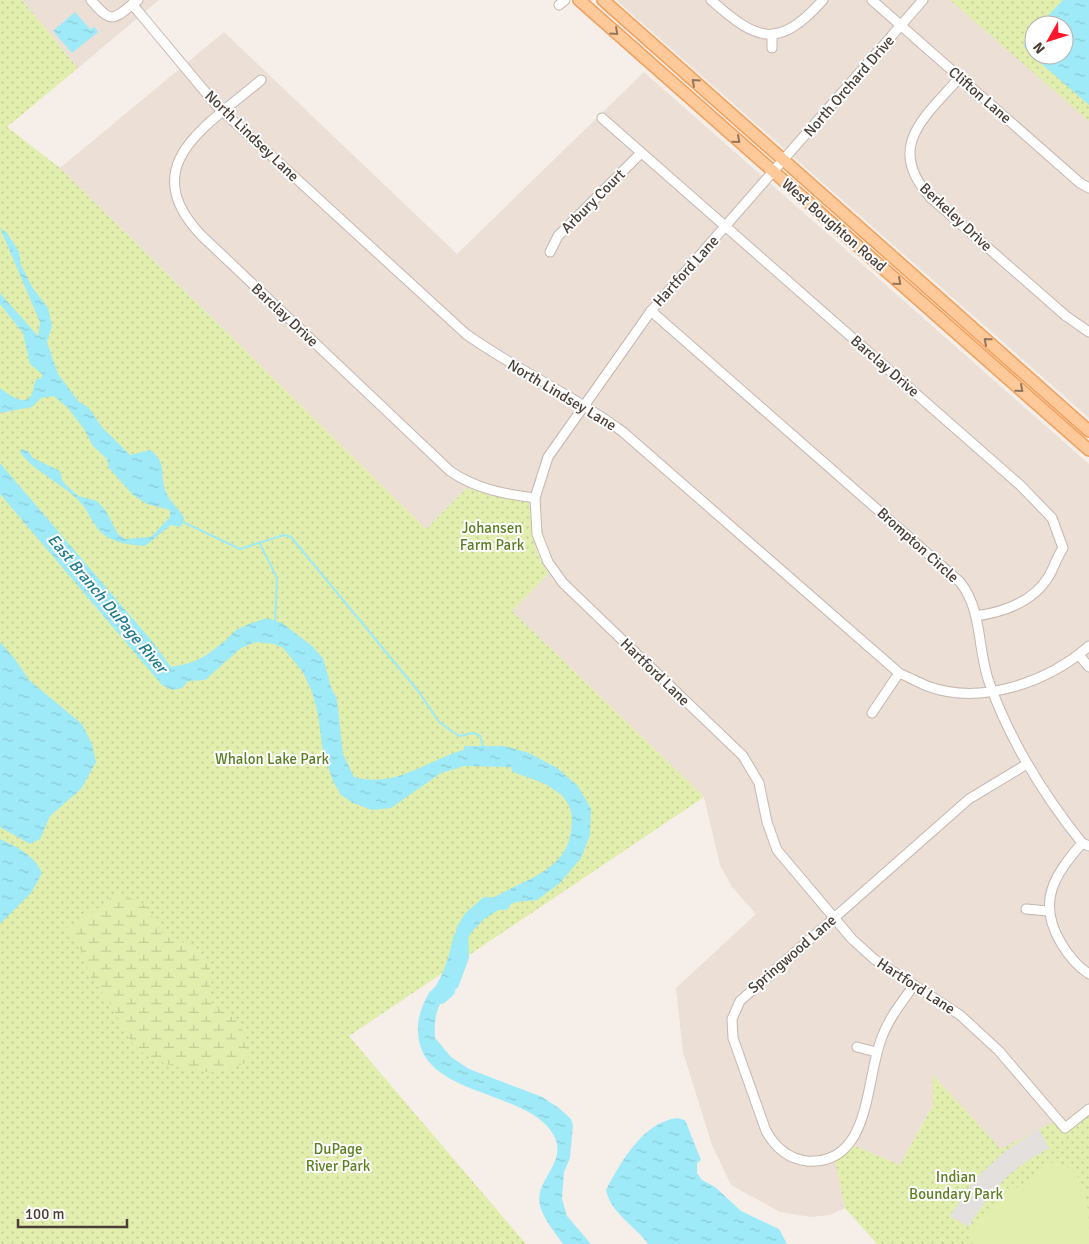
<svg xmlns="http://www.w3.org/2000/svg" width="1089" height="1244" font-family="Signika,sans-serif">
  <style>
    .residential { fill: #ebdfd6; fill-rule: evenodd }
    .green { fill: url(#green-dots); fill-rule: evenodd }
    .wetland { fill: url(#wetland-marsh) }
    .pitch { fill: #e1eeae }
    .parking { fill: #e4e0de }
    .water { fill: url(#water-ripples) }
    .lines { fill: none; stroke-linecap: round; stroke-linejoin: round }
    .stream { stroke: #9feaf8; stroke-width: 2 }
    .river { stroke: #9feaf8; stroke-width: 12 }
    .minor-casing { stroke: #c6b7ad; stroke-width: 11 }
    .major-casing { stroke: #f1a05c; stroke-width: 14 }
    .minor { stroke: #fff; stroke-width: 9 }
    .major { stroke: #ffc999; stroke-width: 11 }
    .oneway { stroke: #93765e }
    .labels { text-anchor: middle; stroke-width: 4; stroke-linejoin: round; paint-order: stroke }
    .street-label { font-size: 15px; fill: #4b3e36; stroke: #fff }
    .park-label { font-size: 15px; fill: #5b7e21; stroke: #fff }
    .water-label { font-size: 16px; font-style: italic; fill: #1d7a8e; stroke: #fff }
  </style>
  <defs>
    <pattern id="green-dots" width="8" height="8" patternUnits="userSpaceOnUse" patternTransform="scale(1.25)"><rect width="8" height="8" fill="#e1eeae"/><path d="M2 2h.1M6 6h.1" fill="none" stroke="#c3cd96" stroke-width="1.8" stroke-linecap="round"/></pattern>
    <pattern id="wetland-marsh" width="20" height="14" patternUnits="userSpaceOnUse" patternTransform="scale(1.25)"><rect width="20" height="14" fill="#e1eeae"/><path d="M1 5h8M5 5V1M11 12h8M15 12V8" fill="none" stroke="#c3cd96"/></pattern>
    <pattern id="water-ripples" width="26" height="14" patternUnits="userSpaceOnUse" patternTransform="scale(1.25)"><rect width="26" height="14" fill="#9feaf8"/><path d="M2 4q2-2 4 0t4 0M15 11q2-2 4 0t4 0" fill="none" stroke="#8acad5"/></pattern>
  </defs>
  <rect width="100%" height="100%" fill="#f6efe9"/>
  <!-- residential -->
  <g class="residential">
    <polygon points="22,0 159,0 78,68"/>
    <path d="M616 0H1089V418ZM1034 25H1064V55H1034Z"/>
    <polygon points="224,32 457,254 644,72 1089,464 1089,1105 1062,1127 1002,1152 933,1075 933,1105 900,1165 855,1146 836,1161 845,1208 830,1215 811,1217 780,1212 731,1185 712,1145 683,1052 676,988 756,914 732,887 720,865 704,797 512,611 549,573 535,546 530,522 530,507 523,501 492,496 467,488 426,529 60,168"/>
  </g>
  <!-- green -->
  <g class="green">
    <path d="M0 0H22L78 68 7 127 60 168 426 529 467 488 492 496 527 502C533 510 532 534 535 545 538 555 543 565 549 573L512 611 704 797 349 1036 526 1244H0Z"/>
    <path d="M950 0H1089V121ZM1034 25H1064V55H1034Z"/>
    <polygon points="933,1075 1001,1149 1052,1123 1065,1128 1089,1109 1089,1244 877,1244 845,1208 835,1161 855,1146 900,1165 933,1105"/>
  </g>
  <!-- wetland -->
  <path class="wetland" d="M117 893 142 903 150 912 160 931 198 950 208 961 211 973 209 998 215 1006 239 1022 244 1034 249 1061C238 1066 228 1071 216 1072 195 1074 152 1063 137 1048 127 1039 125 1025 116 1016L115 1011 88 973C88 963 80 943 69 940L67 927H73Z"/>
  <!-- pitch -->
  <path class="pitch" d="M1053 1162C1089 1166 1089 1213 1089 1244H973L970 1240 969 1233 1005 1196Z"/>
  <!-- parking -->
  <polygon class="parking" points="1039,1129 1049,1148 1021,1165 1006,1178 992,1192 968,1227 950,1216 974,1180 988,1167 1004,1152"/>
  <!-- water -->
  <g class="water">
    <polygon points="1063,0 1089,0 1089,105 1029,53 1024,46 1025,40 1034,30 1034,55 1064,55 1064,25 1039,25"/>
    <polygon points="75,12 90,29 95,27 98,32 72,53 53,31"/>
    <path d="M0 228 7 233 19 252 21 265 32 287 48 308 52 326 47 342 58 374 79 402 88 407 102 427 130 455 150 450C168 463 159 474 166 492 170 502 180 509 184 518L181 527 171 525 145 546C131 545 116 543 104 535 93 527 89 510 79 501 61 482 35 473 20 452L21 449 28 451 33 458 60 471 63 482 78 496 97 501 106 511 118 534 125 539 151 537 170 517V510L147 504 133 495 109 468 107 459 93 446 84 429 68 408 54 396 41 398 32 407 0 413V388C9 394 27 410 33 391 34 386 34 383 37 379L42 378V374L30 364 23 333 0 304V293L38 336 40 322Z"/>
    <path d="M0 463 151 640 171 667 190 663 205 656 224 642 236 630 249 624 267 618 282 623 311 645 323 658 331 687 337 699 343 754 354 777C396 788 424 762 463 750L465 746H504L529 753 557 768 577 785 588 803 591 809 590 835 581 858 560 883 537 900 516 902 500 909 483 920 471 933 466 941 463 957 453 984H449V991C436 1006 434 1018 435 1038L451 1057 469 1069 542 1097 559 1108 571 1119 573 1125 570 1158 564 1172 562 1199 567 1216 591 1244H563C555 1233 546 1222 541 1209 531 1182 567 1165 555 1138 532 1087 416 1100 418 1028 418 1016 423 1003 429 993 431 990 435 988 437 984 445 971 451 949 454 934 465 929 472 914 483 905 509 884 556 877 568 843 571 836 573 820 571 812 570 802 559 796 559 785L516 767 464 766 441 773 391 808 372 810 353 803 341 795 333 781 323 752 318 714 312 692 303 672 283 648 274 644 256 642 241 648 205 680 188 681 182 688 172 690 162 685 0 494Z"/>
    <polygon points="0,642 15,659 29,680 82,724 92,744 96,762 81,789 50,816 40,839 30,844 0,827"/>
    <path d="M0 839C17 847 34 855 42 873L31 893 0 924Z"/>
    <path d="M677 1118 685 1120 701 1160 697 1163V1173L702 1180 715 1187 741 1211 779 1229 787 1244H648C635 1225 611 1214 606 1190 620 1163 643 1122 677 1118Z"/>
  </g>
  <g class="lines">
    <!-- stream -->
    <g class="stream">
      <polyline points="181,521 240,549 284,535 291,537 419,692 439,722 459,736 474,733 480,736 483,747"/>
      <polyline points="259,542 277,578 275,623"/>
    </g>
    <!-- river -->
    <g class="river">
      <polyline points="517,767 547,778 568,792"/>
      <polyline points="441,998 449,991 449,983 453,984 463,957 462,930 470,917 486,903 504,904"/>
    </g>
    <defs>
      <g id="minor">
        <path d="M91 0C113 26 113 19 138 0"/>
        <path d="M711 0C757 41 778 50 823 0"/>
        <polyline points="872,0 1080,183 1089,188"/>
        <polyline points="923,0 651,311 548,457 535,498 537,534 548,562 563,583 743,756 759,783 767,822 777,850 852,939 874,959 960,1015 999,1051 1065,1128 1089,1109"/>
        <path d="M132 4 217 106 466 334C516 370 574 395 623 432L899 673C908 677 918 682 927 686 981 706 1048 682 1089 646"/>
        <polyline points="559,5 565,0"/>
        <polyline points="772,36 772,48"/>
        <path d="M960 77C925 117 884 147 931 198L1066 316 1089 332"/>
        <path d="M261 80C209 125 133 164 202 236L450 471C476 489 504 494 535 498"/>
        <path d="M602 118 1020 485 1052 518 1063 548C1057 557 1054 567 1049 576 1034 601 1004 612 976 616"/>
        <polyline points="550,252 558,236 641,153"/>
        <path d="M651 311 960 582C983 611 977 649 989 682 1010 741 1043 794 1082 843L1089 846"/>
        <polyline points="1079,655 1089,667"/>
        <polyline points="872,713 899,673"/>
        <path d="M1082 843C1055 875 1036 901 1061 943 1068 955 1077 966 1089 974"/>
        <polyline points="1026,909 1048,911"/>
        <path d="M914 985C902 1002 889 1018 882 1037 865 1078 872 1166 807 1161 788 1159 775 1147 766 1131L733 1038 732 1019 740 1001 969 799 1027 764"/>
        <polyline points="857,1047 876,1052"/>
      </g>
      <g id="major">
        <polyline points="579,0 1089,450"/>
        <polyline points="603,0 1089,431"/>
      </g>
    </defs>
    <!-- minor casing -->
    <use href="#minor" class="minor-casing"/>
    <!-- major casing -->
    <use href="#major" class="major-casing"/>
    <!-- minor -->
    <use href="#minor" class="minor"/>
    <!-- major -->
    <use href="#major" class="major"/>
  </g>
  <!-- one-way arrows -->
  <defs><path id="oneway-chevron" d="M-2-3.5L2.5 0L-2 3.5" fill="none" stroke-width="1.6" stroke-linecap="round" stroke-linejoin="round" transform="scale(1.25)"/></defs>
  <g class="oneway">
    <use href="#oneway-chevron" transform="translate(615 32) rotate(42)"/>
    <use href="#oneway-chevron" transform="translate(695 82) rotate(-138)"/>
    <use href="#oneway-chevron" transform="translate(737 140) rotate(41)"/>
    <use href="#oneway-chevron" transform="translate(898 282) rotate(41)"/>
    <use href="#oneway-chevron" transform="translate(987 341) rotate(-139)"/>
    <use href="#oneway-chevron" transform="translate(1020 389) rotate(41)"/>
  </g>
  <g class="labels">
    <!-- street labels -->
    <g class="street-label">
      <text transform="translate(849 86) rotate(-49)" y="5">North Orchard Drive</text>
      <text transform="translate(980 95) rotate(41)" y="5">Clifton Lane</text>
      <text transform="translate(252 136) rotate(44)" y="5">North Lindsey Lane</text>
      <text transform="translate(593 201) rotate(-45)" y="5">Arbury Court</text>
      <text transform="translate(956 217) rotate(43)" y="5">Berkeley Drive</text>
      <text transform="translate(834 225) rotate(41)" y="5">West Boughton Road</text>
      <text transform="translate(686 271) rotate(-48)" y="5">Hartford Lane</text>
      <text transform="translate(285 315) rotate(43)" y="5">Barclay Drive</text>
      <text transform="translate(885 366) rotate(41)" y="5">Barclay Drive</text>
      <text transform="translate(562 395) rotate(31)" y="5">North Lindsey Lane</text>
      <text transform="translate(918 545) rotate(42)" y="5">Brompton Circle</text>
      <text transform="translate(655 672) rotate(44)" y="5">Hartford Lane</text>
      <text transform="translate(792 954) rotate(-41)" y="5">Springwood Lane</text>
      <text transform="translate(916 986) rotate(33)" y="5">Hartford Lane</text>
    </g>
    <!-- park labels -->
    <g class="park-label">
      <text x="492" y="533">Johansen<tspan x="492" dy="17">Farm Park</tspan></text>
      <text x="272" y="764">Whalon Lake Park</text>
      <text x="338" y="1154">DuPage<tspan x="338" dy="17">River Park</tspan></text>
      <text x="956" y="1182">Indian<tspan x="956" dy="17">Boundary Park</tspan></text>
    </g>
    <!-- water labels -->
    <g class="water-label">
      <text transform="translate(108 603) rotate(50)" y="6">East Branch DuPage River</text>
    </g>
  </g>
  <!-- north arrow -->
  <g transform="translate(1049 40) rotate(231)"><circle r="24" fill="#ffffff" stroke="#b7b2af"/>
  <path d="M0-4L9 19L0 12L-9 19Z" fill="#ff172c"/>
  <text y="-8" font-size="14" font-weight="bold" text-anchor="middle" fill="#4b3e36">N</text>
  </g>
  <!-- scale -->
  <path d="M18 1219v8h109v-8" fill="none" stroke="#4b3e36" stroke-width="2.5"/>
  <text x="25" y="1219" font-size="15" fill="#4b3e36" stroke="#ffffff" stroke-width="4" paint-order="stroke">100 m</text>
</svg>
